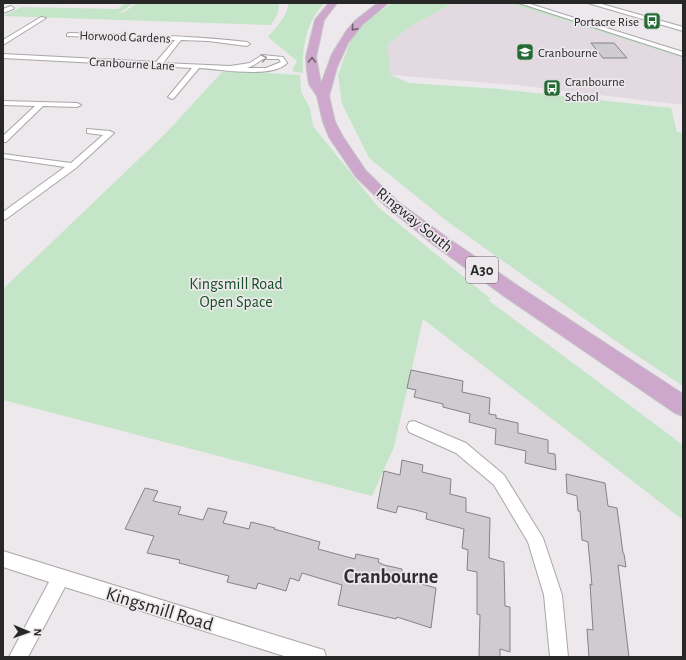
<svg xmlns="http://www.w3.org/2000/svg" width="686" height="660" font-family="'Alegreya Sans',sans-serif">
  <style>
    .built { fill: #e2d9e1 }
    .green { fill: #c5e5c8 }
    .building { fill: #cfcccf; stroke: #858285 }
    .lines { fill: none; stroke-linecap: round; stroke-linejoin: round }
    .minor-casing { stroke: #a9a6a9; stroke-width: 2 }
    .tertiary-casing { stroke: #a9a6a9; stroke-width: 2 }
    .primary-casing { stroke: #c7c7c7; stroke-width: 2 }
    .minor { fill: #fff; fill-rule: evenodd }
    .tertiary { fill: #fff; fill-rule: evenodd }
    .primary { fill: #cda7cc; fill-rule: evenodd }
    .oneway { stroke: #726172 }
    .oneway2 { stroke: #9e9e9e }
    .labels { text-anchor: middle; stroke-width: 3.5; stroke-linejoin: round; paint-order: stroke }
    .far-poi-label { font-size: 13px; fill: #282728; stroke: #ece8eb; text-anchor: start }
    .far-street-label { font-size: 13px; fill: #282728; stroke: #ece8eb }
    .shield { fill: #ece8eb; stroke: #636162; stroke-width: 1 }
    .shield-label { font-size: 15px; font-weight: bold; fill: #282728 }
    .street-label { font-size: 16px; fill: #282728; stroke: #ece8eb }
    .park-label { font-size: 16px; fill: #155024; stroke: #ece8eb }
    .near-street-label { font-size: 19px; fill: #282728; stroke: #ece8eb }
    .near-neighbourhood-label { font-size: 20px; font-weight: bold; fill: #312e31; stroke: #ece8eb }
  </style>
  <rect width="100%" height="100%" fill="#ece8eb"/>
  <!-- built -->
  <polygon class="built" points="453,3 509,3 683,58 683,105 517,85 391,75 387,45 411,26"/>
  <!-- green -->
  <g class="green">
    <polygon points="125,3 134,3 119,13 124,12 137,3 278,3 279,6 277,15 271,25 3,16 22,7 118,9"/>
    <path d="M288 3H324C306 22 302 47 303 73L292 71 297 61 268 37C275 28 289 15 288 3Z"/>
    <polygon points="392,3 453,3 411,26 387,45 391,75 409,83 499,89 671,108 677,132 683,133 683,386 627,349 448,222 369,158 342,104 338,75 351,39 370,18"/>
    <polygon points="509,3 521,3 683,55 683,58"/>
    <polygon points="224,70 300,75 301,92 310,108 313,126 378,207 491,299 488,300 683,445 683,520 423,319 394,447 372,496 3,400 3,289 166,133"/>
  </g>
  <!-- building -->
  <g class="building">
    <polygon points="591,43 614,43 627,58 603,58"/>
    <polygon points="411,370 463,381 462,392 490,398 489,414 496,415 496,418 518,423 518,433 548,440 548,453 555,454 556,470 525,463 526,451 495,444 496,429 469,422 470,414 443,407 443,404 414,397 416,390 407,388"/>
    <polygon points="402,460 423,465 422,472 451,479 450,494 466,498 466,512 490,518 489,558 504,562 505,606 510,607 510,652 500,649 500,657 479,657 480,615 477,614 477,572 467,570 468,550 462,548 464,529 426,519 427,513 416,510 398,506 396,513 377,508 384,471 400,475"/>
    <polygon points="566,474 605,483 608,506 617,508 623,553 624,554 626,567 618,565 629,657 589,657 587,629 593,630 590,584 592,585 588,542 582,540 580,511 578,511 577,496 567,493"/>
    <polygon points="145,488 158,491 153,501 181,507 178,514 203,520 208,508 227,512 223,523 249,529 251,522 275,528 274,529 320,542 318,549 355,559 356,554 379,559 378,562 384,565 402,569 402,575 415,579 415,582 436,588 431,628 397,617 396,619 338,605 342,585 302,573 299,581 290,578 286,591 258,583 256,589 227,582 229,576 179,563 180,560 147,553 154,536 125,529"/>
  </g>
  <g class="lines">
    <defs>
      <g id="minor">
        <polygon points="519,3 527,3 683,52 683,56"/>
        <polygon points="11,6 14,8 13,9 3,13 3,9"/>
        <polygon points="41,17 46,18 3,45 3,40"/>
        <path d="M69 33C129 35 188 35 247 42L250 44 247 46 208 41 181 40 163 63 230 66 250 63 262 55 283 57 287 63C272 79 220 69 199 68L174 98 172 99 168 97 192 68 3 58V54L156 62 175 40 67 36V34ZM263 59H279L281 62 266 68H247L254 65Z"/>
        <polygon points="3,101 77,103 81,105 77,107 43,106 6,142 3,142 3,136 35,106 3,105"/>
        <polygon points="87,129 110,131 114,133 76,168 6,219 3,220 3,212 65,167 3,158 3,154 71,163 103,135 87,133"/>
        <polygon points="414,421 466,443 504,475 543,538 562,595 568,657 550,657 544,595 528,542 494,485 456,453 409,432 407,427 409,422"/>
        <polygon points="3,551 317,648 324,650 326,657 287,657 65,587 28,657 9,657 49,582 3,567"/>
      </g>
      <polygon id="tertiary" points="588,3 598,3 683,27 683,31"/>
      <polygon id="primary" points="329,3 337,3 324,20 316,57 321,84 332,54 347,30 356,20 378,3 388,3 363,24 348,43 337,67 329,96 335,122 343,137 366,171 397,201 446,237 518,286 683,394 683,416 675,413 504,296 434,245 387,207 356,177 329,137 323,122 317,96 309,84 307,71 306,57 315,20"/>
    </defs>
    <!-- minor casing -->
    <use href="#minor" class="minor-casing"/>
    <!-- tertiary casing -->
    <use href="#tertiary" class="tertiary-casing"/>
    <!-- primary casing -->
    <use href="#primary" class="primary-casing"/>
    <!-- minor -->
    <use href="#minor" class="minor"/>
    <!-- tertiary -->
    <use href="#tertiary" class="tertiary"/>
    <!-- primary -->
    <use href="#primary" class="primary"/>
  </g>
  <!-- one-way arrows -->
  <defs><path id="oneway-chevron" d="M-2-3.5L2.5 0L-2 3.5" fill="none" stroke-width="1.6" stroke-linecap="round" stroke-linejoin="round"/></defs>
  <g class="oneway">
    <use href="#oneway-chevron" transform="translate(354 28) rotate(131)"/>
    <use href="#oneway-chevron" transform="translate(312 60) rotate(-88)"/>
  </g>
  <use class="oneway2" href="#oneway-chevron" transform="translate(264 58) rotate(-11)"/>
  <!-- icons -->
  <defs>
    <symbol id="bus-square" viewBox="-11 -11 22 22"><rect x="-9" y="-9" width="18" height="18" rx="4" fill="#256a35" stroke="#ece8eb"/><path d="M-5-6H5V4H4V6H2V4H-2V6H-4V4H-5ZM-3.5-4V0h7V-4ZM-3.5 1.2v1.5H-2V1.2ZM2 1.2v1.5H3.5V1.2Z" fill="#fff"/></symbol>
    <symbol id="school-square" viewBox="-11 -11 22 22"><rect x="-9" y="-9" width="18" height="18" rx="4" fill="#256a35" stroke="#ece8eb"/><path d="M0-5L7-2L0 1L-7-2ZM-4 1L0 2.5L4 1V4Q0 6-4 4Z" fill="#fff"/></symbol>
  </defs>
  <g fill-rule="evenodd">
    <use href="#bus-square" x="642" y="11" width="20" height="20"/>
    <use href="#school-square" x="515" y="42" width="20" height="20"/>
    <use href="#bus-square" x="542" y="78" width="20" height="20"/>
  </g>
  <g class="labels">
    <!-- far-poi labels -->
    <g class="far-poi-label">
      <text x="639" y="26" text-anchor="end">Portacre Rise</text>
      <text x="538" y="57">Cranbourne</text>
      <text x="565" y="86">Cranbourne<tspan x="565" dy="15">School</tspan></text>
    </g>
    <!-- far-street labels -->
    <g class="far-street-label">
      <text transform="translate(125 36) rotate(2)" y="5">Horwood Gardens</text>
      <text transform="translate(132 63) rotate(3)" y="5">Cranbourne Lane</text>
    </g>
    <!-- shield labels -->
    <rect class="shield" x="466" y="257" width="32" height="26" rx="3"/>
    <g class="shield-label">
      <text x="482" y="275">A30</text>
    </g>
    <!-- street labels -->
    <g class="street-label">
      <text transform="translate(415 219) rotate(39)" y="6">Ringway South</text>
    </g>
    <!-- park labels -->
    <g class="park-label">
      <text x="236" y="289">Kingsmill Road<tspan x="236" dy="18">Open Space</tspan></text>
    </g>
    <!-- near-street labels -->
    <g class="near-street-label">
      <text transform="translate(160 608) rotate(17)" y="7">Kingsmill Road</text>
    </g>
    <!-- near-neighbourhood labels -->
    <g class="near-neighbourhood-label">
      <text x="391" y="583">Cranbourne</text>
    </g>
  </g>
  <!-- border -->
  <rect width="686" height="660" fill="none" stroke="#282728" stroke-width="8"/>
  <!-- north arrow -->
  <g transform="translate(28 632) rotate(92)" stroke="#ece8eb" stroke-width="3" paint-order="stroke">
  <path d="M0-3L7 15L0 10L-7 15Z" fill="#282728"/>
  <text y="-6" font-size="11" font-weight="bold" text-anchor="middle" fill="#282728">N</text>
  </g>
</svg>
